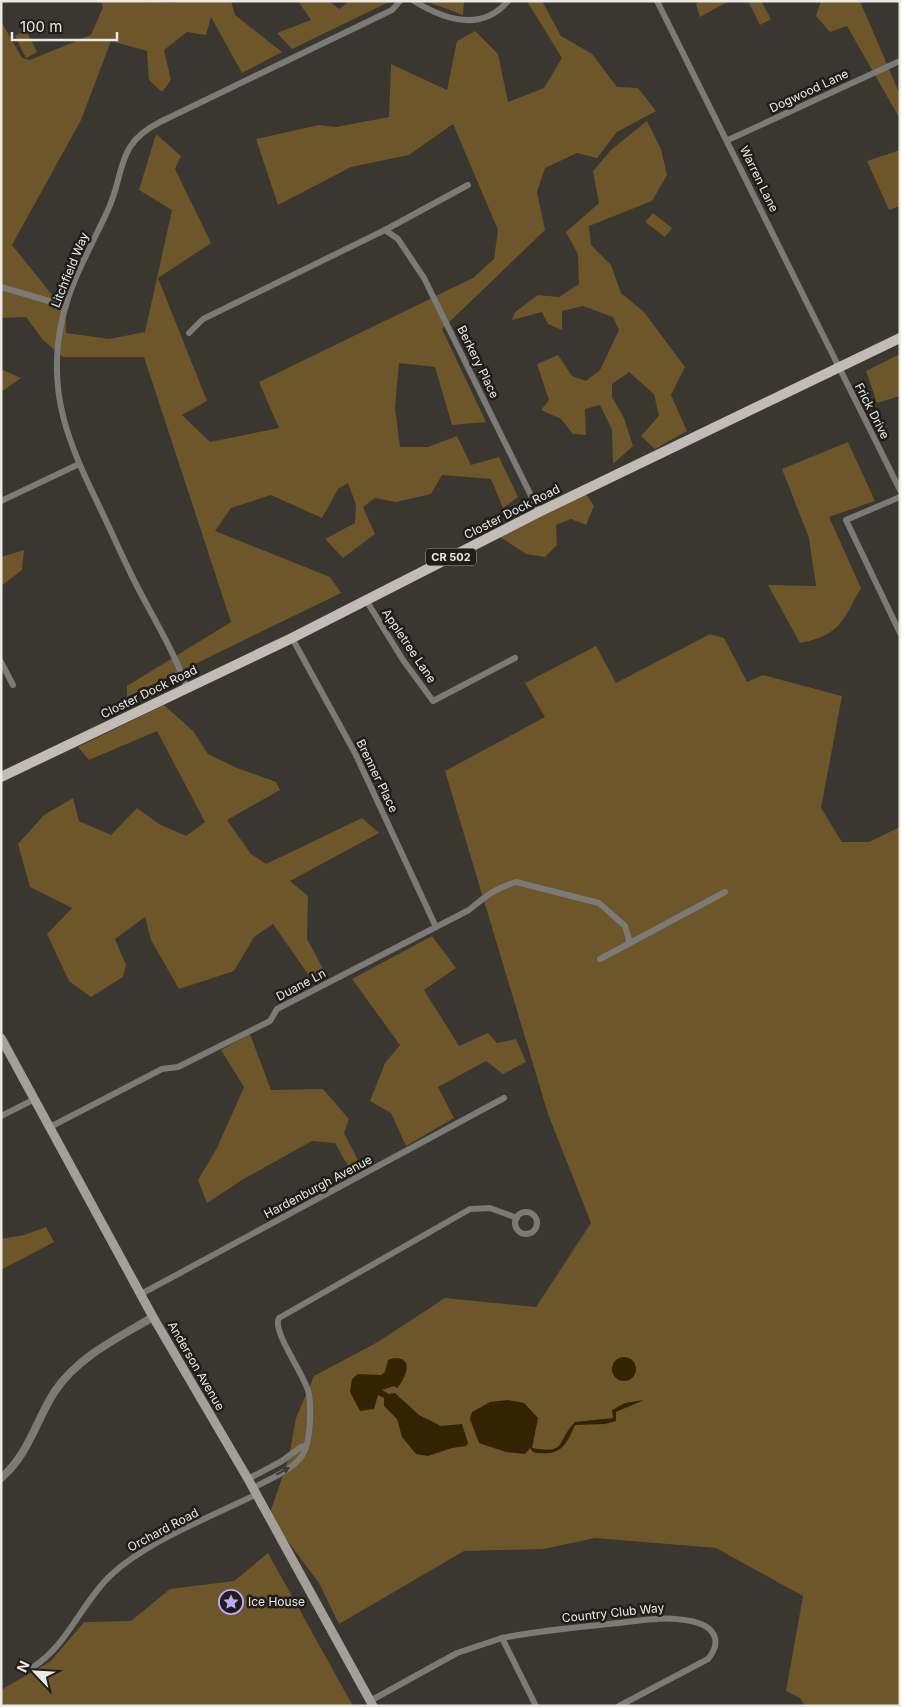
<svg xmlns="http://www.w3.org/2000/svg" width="901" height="1707" font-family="Inter,sans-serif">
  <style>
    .green { fill: #6c562a }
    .water { fill: #322302 }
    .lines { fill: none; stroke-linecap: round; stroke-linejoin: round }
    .minor { stroke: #7c7a77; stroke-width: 6 }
    .tertiary { stroke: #7c7a77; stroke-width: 8 }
    .secondary { stroke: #a3a09a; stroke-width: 9 }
    .primary { stroke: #c1bdb6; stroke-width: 10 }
    .oneway { fill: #3c3a37 }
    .labels { text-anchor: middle; stroke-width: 5; stroke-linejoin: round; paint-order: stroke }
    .shield { fill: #201e1b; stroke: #aeaca8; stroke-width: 1 }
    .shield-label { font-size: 11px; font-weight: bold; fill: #ebe9e4 }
    .street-label { font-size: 12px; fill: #ebe9e4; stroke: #201e1b }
    .poi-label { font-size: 12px; fill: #ebe9e4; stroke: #201e1b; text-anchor: start }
  </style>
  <rect width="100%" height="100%" fill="#3a3630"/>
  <!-- green -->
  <g class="green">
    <polygon points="101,1 175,3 176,1 231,1 235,15 282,52 242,73 211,17 206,35 187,32 164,50 171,80 162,92 149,80 147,51 111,41 81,120 12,245 66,312 66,333 109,339 145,332 172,210 139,190 156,134 181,156 175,169 211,243 158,278 207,401 182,415 210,442 279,428 259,382 473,278 494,259 498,230 453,124 409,155 351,167 278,205 256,139 319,125 336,127 389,117 391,64 447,90 457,41 475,31 498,54 508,102 544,88 562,58 528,3 530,1 542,1 561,36 592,54 617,87 638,88 656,111 617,132 597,158 577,153 545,168 537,192 545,230 442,329 486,422 452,425 435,367 399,363 395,408 400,447 428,447 457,436 471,465 499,457 518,497 503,508 491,479 442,475 431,494 396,502 375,498 363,507 375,534 343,558 325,539 355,523 356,505 348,483 338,489 322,518 271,495 231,508 215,531 330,577 341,593 127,697 127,686 231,622 144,357 63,357 43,340 26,317 1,318 1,21 22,58 30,60 91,35 103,7"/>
    <polygon points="298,1 329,1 339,9 350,1 391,1 292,49 277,33 311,20"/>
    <polygon points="425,1 464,1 463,15"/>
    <polygon points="701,1 729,1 700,17 696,4"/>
    <polygon points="752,1 761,1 771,19 760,25 749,3"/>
    <polygon points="821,1 860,1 900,95 900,119 847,26 830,32 816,16"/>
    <polygon points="26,30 37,52 26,58 15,36"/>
    <polygon points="647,121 661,149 667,175 652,201 589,226 591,245 611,265 621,293 644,312 685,367 671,395 687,431 655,449 641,436 659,416 654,394 629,372 612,384 612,397 624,418 633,446 613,464 612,430 600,405 585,409 586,435 573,434 561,419 541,410 549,400 537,364 558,355 572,376 586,381 600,370 619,330 613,317 583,306 562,311 562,330 548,324 542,312 512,320 515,312 538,295 559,297 579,284 578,254 566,232 599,203 593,171 611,150"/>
    <polygon points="900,150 900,206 889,210 867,161"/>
    <polygon points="653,213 672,228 665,237 645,222"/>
    <polygon points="900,354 900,396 877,403 866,371"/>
    <polygon points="1,369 21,378 1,392"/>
    <path d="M848 442 875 501 829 517 861 588C842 621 841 635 800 643L768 585 816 586 809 538 782 469Z"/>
    <polygon points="586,494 594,506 586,525 571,519 556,525 557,545 545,557 526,554 500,537"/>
    <polygon points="24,550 22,570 1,586 1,557"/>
    <polygon points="710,634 724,638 747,682 763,675 842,696 821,808 842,842 869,842 900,827 900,1706 805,1706 800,1698 786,1691 803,1596 716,1548 595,1538 544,1549 464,1551 339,1624 319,1583 269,1516 289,1457 296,1418 314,1376 376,1343 445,1298 536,1307 591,1223 548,1114 445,771 545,717 525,683 596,646 616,683"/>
    <polygon points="164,705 193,731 208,754 237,768 276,782 280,790 227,820 251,854 266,864 362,818 379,833 290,881 308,896 307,939 326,974 312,980 273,924 254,937 234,971 179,989 151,940 145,917 115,939 126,965 123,977 91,997 69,981 47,934 72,908 30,887 18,844 44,815 73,798 79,821 111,835 137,808 159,824 186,836 205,822 157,731 89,760 78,747"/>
    <polygon points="432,936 456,968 424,990 459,1046 488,1033 497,1043 516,1039 526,1062 503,1074 486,1061 438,1087 454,1118 406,1146 391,1113 370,1101 385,1063 400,1045 352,979"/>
    <polygon points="250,1034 271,1090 323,1089 349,1119 344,1133 363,1170 353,1175 335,1143 312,1141 242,1180 207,1203 198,1180 217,1148 244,1087 221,1050"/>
    <polygon points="46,1227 54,1242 1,1270 1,1239 24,1235"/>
    <polygon points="268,1553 353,1706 1,1706 1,1690 51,1661 84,1622 131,1621 170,1589 234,1581"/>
  </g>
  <!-- water -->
  <g class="water">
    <circle cx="624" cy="1369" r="12"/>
    <path d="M395 1358C415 1358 405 1379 397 1388L394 1386 382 1390 389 1394 395 1393 419 1415 441 1426 462 1424 468 1443 466 1446 452 1448 428 1456 416 1454 402 1437 397 1419 384 1406V1398L378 1395 374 1409 360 1411 350 1392 352 1379 358 1374 381 1375 385 1372 388 1360Z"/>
    <path d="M508 1400 524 1403 538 1418 532 1448C568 1454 555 1443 575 1422L613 1418 612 1410 625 1403 644 1400 616 1412V1421L605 1424 575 1425C567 1443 562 1455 541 1453 535 1453 533 1453 530 1448L525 1454 506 1452 479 1443 470 1419 472 1412 490 1402Z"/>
  </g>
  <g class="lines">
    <!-- minor -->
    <g class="minor">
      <path d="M414 1C443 19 481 33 508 1"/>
      <polyline points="657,1 900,490"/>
      <polyline points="728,140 900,61"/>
      <polyline points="385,230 468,185"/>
      <polyline points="1,287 66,306"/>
      <polyline points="189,333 203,319 385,230 398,239 424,278 539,512"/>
      <polyline points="900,497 846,520 900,633"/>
      <polyline points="1,501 79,464"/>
      <polyline points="366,600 403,660 433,701 515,658"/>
      <polyline points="292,638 355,753 436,927"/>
      <polyline points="1,662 13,685"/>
      <path d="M187 688C174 652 157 624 139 590 125 563 113 535 100 508 69 444 46 393 62 320 70 282 91 247 107 212 126 173 114 145 160 122L392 10 400 1"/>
      <polyline points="600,959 630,943"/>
      <polyline points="1,1116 35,1099"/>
      <path d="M50 1127 162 1069 178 1067 270 1021 277 1009 469 910C486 896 494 889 516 882L599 903 625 926 630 943 725 892"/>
      <circle cx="526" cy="1223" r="11"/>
      <polyline points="141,1294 504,1098"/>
      <polyline points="248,1479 282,1461 301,1447 305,1446"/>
      <path d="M253 1488C269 1479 294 1470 303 1454 311 1441 311 1408 309 1394 306 1376 271 1331 279 1318L470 1209 490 1208 517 1218"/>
      <path d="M33 1667C68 1645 81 1603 111 1575 147 1541 211 1517 257 1494"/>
      <polyline points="370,1701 457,1653 502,1638"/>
      <path d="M536 1706 502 1638C541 1630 580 1627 619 1623 638 1621 658 1617 676 1619 690 1620 711 1623 715 1638 717 1646 713 1653 708 1659L619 1706"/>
    </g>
    <!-- tertiary -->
    <path class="tertiary" d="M1 1478C29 1454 36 1420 55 1391 79 1356 118 1338 153 1317"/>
    <!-- secondary -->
    <polyline class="secondary" points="1,1038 153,1317 248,1479 373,1706"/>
    <!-- primary -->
    <polyline class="primary" points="1,777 292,638 539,512 900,338"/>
  </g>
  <!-- one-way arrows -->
  <defs><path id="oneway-solid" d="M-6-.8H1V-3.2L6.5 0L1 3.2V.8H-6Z" transform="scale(1.25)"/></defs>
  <use class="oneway" href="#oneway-solid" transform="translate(283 1471) rotate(-29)"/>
  <!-- icons -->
  <defs>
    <symbol id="sight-ring" viewBox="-11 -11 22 22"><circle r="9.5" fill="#201e1b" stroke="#baaaf7" stroke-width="1.5"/><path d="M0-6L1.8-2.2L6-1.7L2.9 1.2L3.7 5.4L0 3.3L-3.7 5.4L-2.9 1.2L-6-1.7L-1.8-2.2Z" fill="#baaaf7"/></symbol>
  </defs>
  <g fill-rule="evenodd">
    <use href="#sight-ring" x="217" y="1588" width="28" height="28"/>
  </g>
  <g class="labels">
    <!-- shield labels -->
    <rect class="shield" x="426" y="548.5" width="50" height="17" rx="4"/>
    <g class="shield-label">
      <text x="451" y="561">CR 502</text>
    </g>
    <!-- street labels -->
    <g class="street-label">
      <text transform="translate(809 91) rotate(-25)" y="4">Dogwood Lane</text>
      <text transform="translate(759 179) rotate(64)" y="4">Warren Lane</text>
      <text transform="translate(70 270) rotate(-68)" y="4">Litchfield Way</text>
      <text transform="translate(478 362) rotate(64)" y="4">Berkery Place</text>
      <text transform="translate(872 411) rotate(63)" y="4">Frick Drive</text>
      <text transform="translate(512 512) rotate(-27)" y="4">Closter Dock Road</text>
      <text transform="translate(409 646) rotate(56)" y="4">Appletree Lane</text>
      <text transform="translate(149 692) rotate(-26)" y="4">Closter Dock Road</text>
      <text transform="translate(377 776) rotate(64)" y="4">Brenner Place</text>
      <text transform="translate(301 985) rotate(-28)" y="4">Duane Ln</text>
      <text transform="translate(318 1187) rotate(-28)" y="4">Hardenburgh Avenue</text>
      <text transform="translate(196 1366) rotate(60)" y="4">Anderson Avenue</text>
      <text transform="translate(163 1530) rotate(-28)" y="4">Orchard Road</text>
      <text transform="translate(613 1613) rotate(-6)" y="4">Country Club Way</text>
    </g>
    <!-- poi labels -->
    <g class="poi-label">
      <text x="248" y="1606">Ice House</text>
    </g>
  </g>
  <!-- border -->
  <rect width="901" height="1707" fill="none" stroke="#ebe9e4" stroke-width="5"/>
  <!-- north arrow -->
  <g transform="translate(35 1672) rotate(295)" stroke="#201e1b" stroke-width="4" paint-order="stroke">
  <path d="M0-4L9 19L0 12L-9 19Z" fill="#ebe9e4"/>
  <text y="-8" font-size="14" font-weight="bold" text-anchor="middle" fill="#ebe9e4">N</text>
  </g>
  <!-- scale -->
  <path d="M12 32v8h105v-8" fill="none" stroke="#ebe9e4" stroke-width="2.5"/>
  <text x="20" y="32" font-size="15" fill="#ebe9e4" stroke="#201e1b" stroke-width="4" paint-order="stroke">100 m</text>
</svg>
